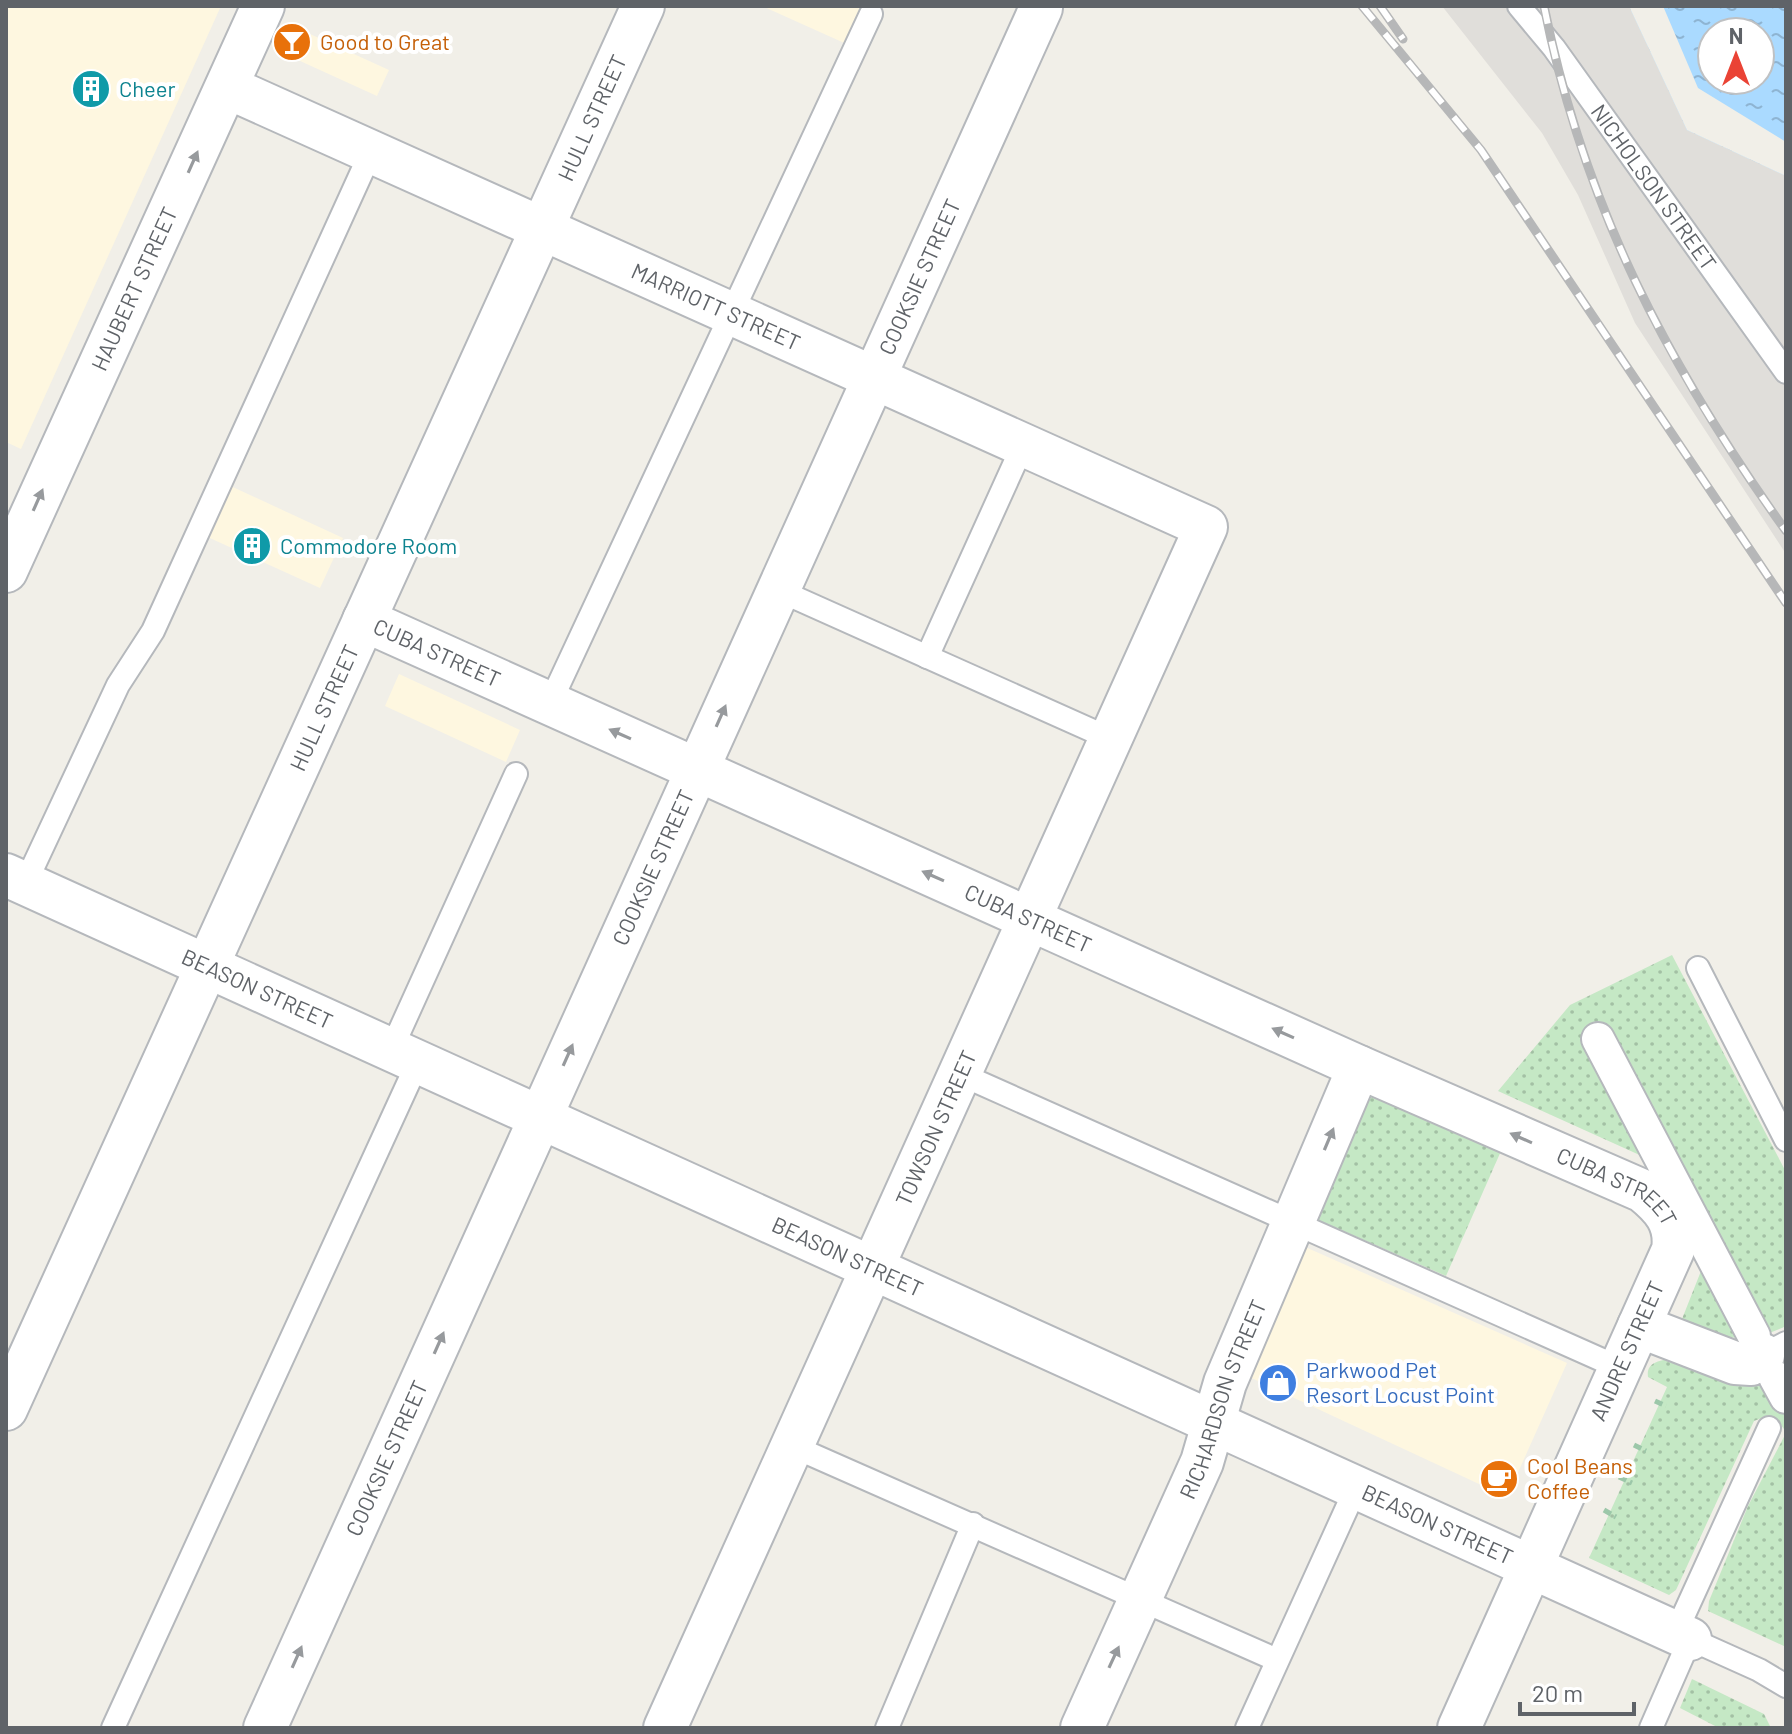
<svg xmlns="http://www.w3.org/2000/svg" width="1792" height="1734" font-family="Barlow,sans-serif">
  <style>
    .commercial { fill: #fef7e0 }
    .industrial { fill: #e0deda }
    .grass { fill: url(#grass-dots) }
    .water { fill: url(#water-ripples); fill-rule: evenodd }
    .pier { fill: #f1efe8 }
    .lines { fill: none; stroke-linecap: round; stroke-linejoin: round }
    .service-casing { stroke: #b5b8bc; stroke-width: 26 }
    .pedestrian-casing { stroke: #b5b8bc; stroke-width: 36 }
    .minor-casing { stroke: #b5b8bc; stroke-width: 46 }
    .path { stroke: #9cc7a9; stroke-width: 5; stroke-dasharray: 8 4; stroke-linecap: butt }
    .service { stroke: #fff; stroke-width: 22 }
    .pedestrian { stroke: #fff; stroke-width: 32 }
    .minor { stroke: #fff; stroke-width: 42 }
    .rail-casing { stroke: #b6b7b8; stroke-width: 9 }
    .rail { stroke: #fff; stroke-width: 6; stroke-dasharray: 18; stroke-linecap: butt }
    .oneway { fill: #979a9d }
    .labels { text-anchor: middle; stroke-width: 8; stroke-linejoin: round; paint-order: stroke }
    .food-label { font-size: 22px; fill: #c56008; stroke: #fff; text-anchor: start }
    .culture-label { font-size: 22px; fill: #0d838f; stroke: #fff; text-anchor: start }
    .street-label { font-size: 22px; fill: #5f6368; stroke: #fff }
    .shop-label { font-size: 22px; fill: #366cbe; stroke: #fff; text-anchor: start }
  </style>
  <defs>
    <pattern id="grass-dots" width="8" height="8" patternUnits="userSpaceOnUse" patternTransform="scale(2)"><rect width="8" height="8" fill="#c5e8c5"/><path d="M2 2h.1M6 6h.1" fill="none" stroke="#a3c0a4" stroke-width="1.8" stroke-linecap="round"/></pattern>
    <pattern id="water-ripples" width="26" height="14" patternUnits="userSpaceOnUse" patternTransform="scale(2)"><rect width="26" height="14" fill="#aadaff"/><path d="M2 4q2-2 4 0t4 0M15 11q2-2 4 0t4 0" fill="none" stroke="#8eb4d2"/></pattern>
  </defs>
  <rect width="100%" height="100%" fill="#f1efe8"/>
  <!-- commercial -->
  <g class="commercial">
    <polygon points="6,6 221,6 21,449 6,442"/>
    <polygon points="762,6 868,6 851,46"/>
    <polygon points="288,24 389,70 377,96 276,50"/>
    <polygon points="224,483 343,538 320,588 201,534"/>
    <polygon points="399,674 520,730 506,762 385,706"/>
    <polygon points="1303,1246 1567,1363 1507,1497 1245,1375"/>
  </g>
  <!-- industrial -->
  <polygon class="industrial" points="1442,6 1629,6 1687,130 1786,176 1786,554 1635,323 1578,195 1542,133"/>
  <!-- grass -->
  <g class="grass">
    <path d="M1672 955 1786 1172V1326C1744 1346 1728 1338 1686 1325L1682 1319 1701 1271 1723 1259 1644 1157 1498 1091 1570 1005Z"/>
    <polygon points="1369,1094 1501,1151 1446,1276 1316,1219"/>
    <path d="M1669 1359 1759 1379 1786 1366V1432L1779 1422 1764 1417 1754 1421 1676 1590 1669 1595 1589 1558 1667 1387 1648 1377C1646 1363 1658 1361 1669 1359Z"/>
    <polygon points="1786,1433 1786,1647 1708,1611 1709,1601 1748,1506"/>
    <polygon points="1692,1679 1764,1714 1771,1728 1719,1728 1680,1708"/>
  </g>
  <!-- water -->
  <path class="water" d="M1629 6H1786V176L1687 130ZM1712 32H1760V80H1712Z"/>
  <!-- pier -->
  <polygon class="pier" points="1629,6 1663,6 1698,88 1786,142 1786,176 1687,130"/>
  <g class="lines">
    <defs>
      <g id="service">
        <path id="s1" d="M1519 6 1554 48 1786 372"/>
        <polyline points="778,590 1111,739"/>
        <polyline points="927,657 1023,445"/>
        <polyline points="550,703 871,14"/>
        <polyline points="25,884 118,685 153,631 371,152"/>
        <polyline points="1698,968 1786,1140"/>
        <polyline points="391,1050 516,774"/>
        <polyline points="960,1074 1620,1368"/>
        <polyline points="1763,1355 1786,1343"/>
        <polyline points="792,1446 1277,1660"/>
        <polyline points="1676,1632 1769,1428"/>
        <polyline points="113,1728 418,1062"/>
        <polyline points="887,1728 973,1524"/>
        <polyline points="1247,1728 1356,1488"/>
        <polyline points="1651,1728 1690,1639 1759,1670 1786,1686"/>
      </g>
      <g id="pedestrian">
        <polyline points="1598,1039 1754,1336"/>
        <polyline points="1775,1377 1786,1397"/>
      </g>
      <g id="minor">
        <path id="s2" d="M227 87 1206 527 665 1728"/>
        <path id="s3" d="M6 571 263 6"/>
        <path id="s4" d="M364 620 1359 1067 1643 1191C1663 1207 1677 1223 1673 1250L1459 1728"/>
        <path id="s5" d="M6 875 1690 1639"/>
        <polyline points="1639,1326 1735,1363 1751,1364 1763,1355"/>
        <path id="s6" d="M6 1409 643 6"/>
        <path id="s7" d="M265 1728 1041 8"/>
        <path id="s8" d="M1082 1728 1202 1462 1225 1383 1359 1067"/>
      </g>
    </defs>
    <!-- service casing -->
    <use href="#service" class="service-casing"/>
    <!-- pedestrian casing -->
    <use href="#pedestrian" class="pedestrian-casing"/>
    <!-- minor casing -->
    <use href="#minor" class="minor-casing"/>
    <!-- path -->
    <g class="path">
      <polyline points="1655,1401 1666,1406"/>
      <polyline points="1634,1445 1646,1451"/>
      <polyline points="1619,1477 1632,1483"/>
      <polyline points="1604,1510 1616,1517"/>
    </g>
    <!-- service -->
    <use href="#service" class="service"/>
    <!-- pedestrian -->
    <use href="#pedestrian" class="pedestrian"/>
    <!-- minor -->
    <use href="#minor" class="minor"/>
    <defs>
      <g id="rail">
        <polyline points="1362,6 1481,150 1786,603"/>
        <polyline points="1380,6 1403,39"/>
        <path d="M1544 6C1584 207 1668 366 1786 531"/>
      </g>
    </defs>
    <!-- rail casing -->
    <use href="#rail" class="rail-casing"/>
    <!-- rail -->
    <use href="#rail" class="rail"/>
  </g>
  <!-- one-way arrows -->
  <defs><path id="oneway-solid" d="M-6-.8H1V-3.2L6.5 0L1 3.2V.8H-6Z" transform="scale(2)"/></defs>
  <g class="oneway">
    <use href="#oneway-solid" transform="translate(193 162) rotate(-66)"/>
    <use href="#oneway-solid" transform="translate(38 500) rotate(-66)"/>
    <use href="#oneway-solid" transform="translate(721 716) rotate(-66)"/>
    <use href="#oneway-solid" transform="translate(620 734) rotate(-156)"/>
    <use href="#oneway-solid" transform="translate(933 876) rotate(-156)"/>
    <use href="#oneway-solid" transform="translate(1283 1033) rotate(-156)"/>
    <use href="#oneway-solid" transform="translate(568 1055) rotate(-66)"/>
    <use href="#oneway-solid" transform="translate(1521 1138) rotate(-156)"/>
    <use href="#oneway-solid" transform="translate(1329 1139) rotate(-67)"/>
    <use href="#oneway-solid" transform="translate(439 1343) rotate(-66)"/>
    <use href="#oneway-solid" transform="translate(297 1657) rotate(-66)"/>
    <use href="#oneway-solid" transform="translate(1114 1657) rotate(-65)"/>
  </g>
  <!-- icons -->
  <defs>
    <symbol id="bar-disc" viewBox="-11 -11 22 22"><circle r="9.5" fill="#e8710a" stroke="#fff"/><path d="M-6-5H6L.8 .8V4.5H3.5V6h-7V4.5H-.8V.8Z" fill="#fff"/></symbol>
    <symbol id="building-disc" viewBox="-11 -11 22 22"><circle r="9.5" fill="#0f9aa8" stroke="#fff"/><path d="M-4-6H4V6H1V3H-1V6H-4ZM-2.5-4.3h1.7v1.8h-1.7ZM.8-4.3h1.7v1.8H.8ZM-2.5-1h1.7V.8h-1.7ZM.8-1h1.7V.8H.8Z" fill="#fff"/></symbol>
    <symbol id="shop-disc" viewBox="-11 -11 22 22"><circle r="9.5" fill="#3f7fe0" stroke="#fff"/><path d="M-5-2.5h2.3a2.7 3.5 0 0 1 5.4 0H5L5.5 6h-11ZM-1.5-2.5h3a1.5 2.3 0 0 0-3 0Z" fill="#fff"/></symbol>
    <symbol id="cafe-disc" viewBox="-11 -11 22 22"><circle r="9.5" fill="#e8710a" stroke="#fff"/><path d="M-5.5-4.5H6V0H3Q3 3.5 0 3.5H-2.5Q-5.5 3.5-5.5 0ZM3-3.2v2h1.7v-2ZM-6 4.5H4V6H-6Z" fill="#fff"/></symbol>
  </defs>
  <g fill-rule="evenodd">
    <use href="#bar-disc" x="270" y="20" width="44" height="44"/>
    <use href="#building-disc" x="69" y="67" width="44" height="44"/>
    <use href="#building-disc" x="230" y="524" width="44" height="44"/>
    <use href="#shop-disc" x="1256" y="1361" width="44" height="44"/>
    <use href="#cafe-disc" x="1477" y="1457" width="44" height="44"/>
  </g>
  <g class="labels">
    <!-- food labels -->
    <g class="food-label">
      <text x="320" y="50">Good to Great</text>
      <text x="1527" y="1474">Cool Beans<tspan x="1527" dy="25">Coffee</tspan></text>
    </g>
    <!-- culture labels -->
    <g class="culture-label">
      <text x="119" y="97">Cheer</text>
      <text x="280" y="554">Commodore Room</text>
    </g>
    <!-- street labels -->
    <g class="street-label">
      <text dy="8" stroke="none"><textPath href="#s6" startOffset="1418">HULL STREET</textPath></text>
      <text dy="8" stroke="none"><textPath href="#s1" startOffset="226">NICHOLSON STREET</textPath></text>
      <text dy="8" stroke="none"><textPath href="#s7" startOffset="1592">COOKSIE STREET</textPath></text>
      <text dy="8" stroke="none"><textPath href="#s3" startOffset="310">HAUBERT STREET</textPath></text>
      <text dy="8" stroke="none"><textPath href="#s2" startOffset="536">MARRIOTT STREET</textPath></text>
      <text dy="8" stroke="none"><textPath href="#s4" startOffset="80">CUBA STREET</textPath></text>
      <text dy="8" stroke="none"><textPath href="#s6" startOffset="770">HULL STREET</textPath></text>
      <text dy="8" stroke="none"><textPath href="#s7" startOffset="944">COOKSIE STREET</textPath></text>
      <text dy="8" stroke="none"><textPath href="#s4" startOffset="728">CUBA STREET</textPath></text>
      <text dy="8" stroke="none"><textPath href="#s5" startOffset="276">BEASON STREET</textPath></text>
      <text transform="translate(936 1128) rotate(-66)" y="8">TOWSON STREET</text>
      <text dy="8" stroke="none"><textPath href="#s4" startOffset="1376">CUBA STREET</textPath></text>
      <text dy="8" stroke="none"><textPath href="#s5" startOffset="924">BEASON STREET</textPath></text>
      <text transform="translate(1627 1351) rotate(-66)" y="8">ANDRE STREET</text>
      <text dy="8" stroke="none"><textPath href="#s8" startOffset="358">RICHARDSON STREET</textPath></text>
      <text dy="8" stroke="none"><textPath href="#s7" startOffset="296">COOKSIE STREET</textPath></text>
      <text dy="8" stroke="none"><textPath href="#s5" startOffset="1572">BEASON STREET</textPath></text>
    </g>
    <!-- shop labels -->
    <g class="shop-label">
      <text x="1306" y="1378">Parkwood Pet<tspan x="1306" dy="25">Resort Locust Point</tspan></text>
    </g>
  </g>
  <!-- border -->
  <rect width="1792" height="1734" fill="none" stroke="#5f6368" stroke-width="16"/>
  <!-- north arrow -->
  <g transform="translate(1736 56)"><circle r="38" fill="#ffffff" stroke="#bfc1c3" stroke-width="2"/>
  <path d="M0-6L14 30L0 20L-14 30Z" fill="#ea4335"/>
  <text y="-12" font-size="22" font-weight="bold" text-anchor="middle" fill="#5f6368">N</text>
  </g>
  <!-- scale -->
  <path d="M1520 1702v12h114v-12" fill="none" stroke="#5f6368" stroke-width="4"/>
  <text x="1532" y="1702" font-size="24" fill="#5f6368" stroke="#ffffff" stroke-width="6" paint-order="stroke">20 m</text>
</svg>
